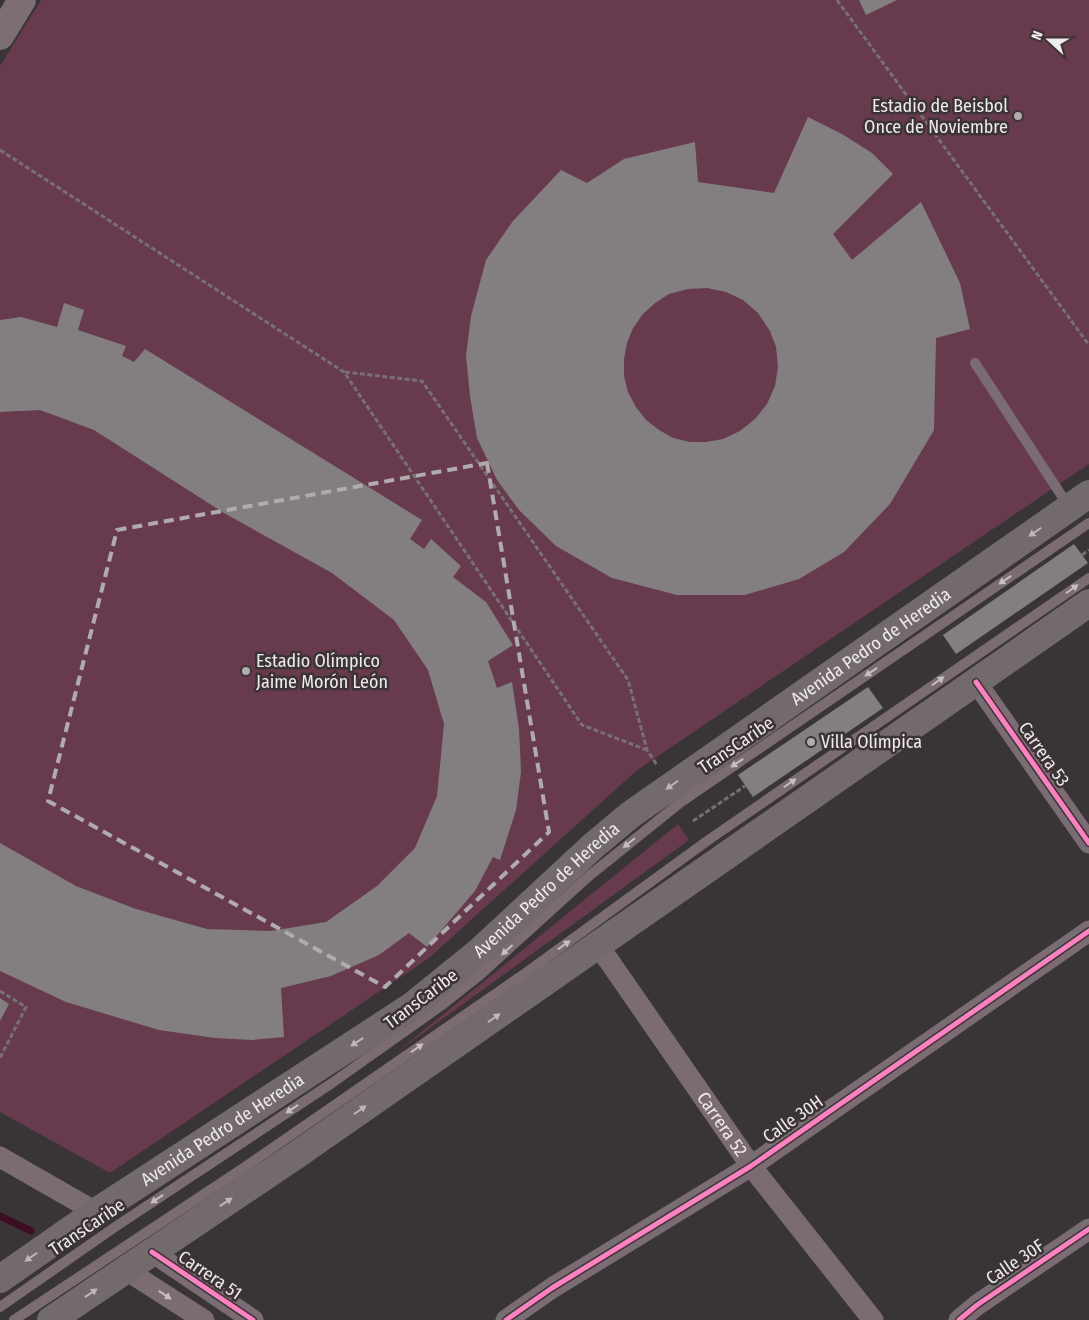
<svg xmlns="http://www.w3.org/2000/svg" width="1089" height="1320" font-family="'Fira Sans Condensed',sans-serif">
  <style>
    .green { fill: #683a4d }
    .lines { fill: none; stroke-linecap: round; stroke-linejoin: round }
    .stream { stroke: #3d0d25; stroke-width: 7 }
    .building { fill: #837f81; fill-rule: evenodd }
    .path { stroke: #797073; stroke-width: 3; stroke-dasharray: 5 2.5; stroke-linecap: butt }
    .lane { stroke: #7a6c72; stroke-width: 10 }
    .street { stroke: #7a6c72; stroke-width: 21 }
    .secondary { stroke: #7c6e73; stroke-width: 28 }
    .highway { stroke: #726a6d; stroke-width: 28 }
    .cycleway-casing { stroke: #3b3336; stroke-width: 8 }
    .cycleway { stroke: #ff80c0; stroke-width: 5 }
    .oneway { fill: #beb7ba }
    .oneway2 { fill: #c7bfc2 }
    .marked { fill: none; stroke: #b0abad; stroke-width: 4; stroke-dasharray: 10 6; stroke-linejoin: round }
    .poi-dot { fill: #b0abad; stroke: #3b3336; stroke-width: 2 }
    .labels { text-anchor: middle; stroke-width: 5; stroke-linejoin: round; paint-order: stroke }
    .poi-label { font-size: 18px; fill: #f0ebed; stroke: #3b3336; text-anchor: start }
    .street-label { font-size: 18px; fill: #f0ebed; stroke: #3b3336 }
  </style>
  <rect width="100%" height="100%" fill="#393537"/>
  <!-- green -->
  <g class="green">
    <polygon points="41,0 1089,0 1089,464 636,771 429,958 110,1173 0,1112 0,66"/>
    <polygon points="678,824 689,840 393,1055"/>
  </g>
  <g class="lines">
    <!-- stream -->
    <polyline class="stream" points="0,1216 31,1231"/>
  </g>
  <!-- building -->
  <g class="building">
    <polygon points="859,0 897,0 866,15"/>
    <path d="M808 117 842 134 872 153 893 174 833 234 852 260 921 202 960 283 970 329 936 338 934 430 890 504 844 552 799 579 745 595H677L612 578 556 546 519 510 497 480 477 438 470 396 466 356 471 316 486 260 513 221 561 170 587 183 624 159 695 142 698 182 774 193ZM707 288 726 292 743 300 758 313 770 331 776 347 778 367 775 386 767 404 755 419 740 431 723 439 706 442H690L673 438 659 430 646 420 636 407 628 392 624 376V359L627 343 633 328 643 314 655 303 669 294 688 289Z"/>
    <polygon points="64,303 84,310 78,330 126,346 122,356 134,362 145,349 422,520 410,539 424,549 431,539 461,566 453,577 486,602 513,645 488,661 497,688 512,682 519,729 521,772 516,810 500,860 493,857 475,891 427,947 409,933 379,955 331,976 281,988 284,1037 252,1040 215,1038 159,1030 66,1002 0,971 0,843 76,886 136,909 207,929 270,931 326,922 377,886 415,848 437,796 444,724 428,670 394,620 332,573 224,513 94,430 40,410 0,412 0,320 21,317 57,327"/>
    <polygon points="1074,544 1088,563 956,654 943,635"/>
    <polygon points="868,687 883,708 753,797 738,775"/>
    <polygon points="0,998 9,1004 0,1021"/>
  </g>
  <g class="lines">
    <!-- path -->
    <g class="path">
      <polyline points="837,0 1089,345"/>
      <polyline points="0,150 344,372 582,725 647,750"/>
      <polyline points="345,372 422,381 628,680 647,750 657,765"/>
      <polyline points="1082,555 1089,550"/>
      <polyline points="693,821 745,786"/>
      <polyline points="0,991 26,1007 0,1058"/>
    </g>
    <!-- lane -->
    <g class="lane">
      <polyline points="975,363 1069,507"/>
      <polyline points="0,1307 115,1227 332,1083 442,1005 480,975 589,876 681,802 1089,523"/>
      <polyline points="14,1320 242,1169 527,972 707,841 1089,578"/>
    </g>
    <!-- street -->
    <g class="street">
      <polyline points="976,682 1089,843"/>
      <path id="s1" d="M598 945 751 1166 873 1320"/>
      <polyline points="0,1157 96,1212"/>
      <polyline points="152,1252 253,1320"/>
      <polyline points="126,1270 204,1320"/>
      <polyline points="506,1320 552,1288 751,1166 1089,931"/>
      <polyline points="959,1320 977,1305 1089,1229"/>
    </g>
    <!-- secondary -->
    <polyline class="secondary" points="0,36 22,0"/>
    <!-- highway -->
    <g class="highway">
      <path id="s2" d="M0 1279 96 1212 412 1006 481 950 593 846 630 815 1089 494"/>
      <polyline points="51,1320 295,1156 1089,603"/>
    </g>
    <defs>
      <g id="cycleway">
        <polyline points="976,682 1089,843"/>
        <polyline points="152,1252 253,1320"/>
        <polyline points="506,1320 552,1288 751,1166 1089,931"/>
        <polyline points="959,1320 977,1305 1089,1229"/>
      </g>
    </defs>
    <!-- cycleway casing -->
    <use href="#cycleway" class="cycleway-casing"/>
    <!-- cycleway -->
    <use href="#cycleway" class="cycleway"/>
  </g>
  <!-- one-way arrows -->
  <defs><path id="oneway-solid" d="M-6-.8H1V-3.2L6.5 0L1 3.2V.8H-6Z" transform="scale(1.25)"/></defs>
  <g class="oneway">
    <use href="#oneway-solid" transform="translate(1035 532) rotate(145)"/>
    <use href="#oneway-solid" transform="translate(672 785) rotate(145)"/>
    <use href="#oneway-solid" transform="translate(494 1018) rotate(-35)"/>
    <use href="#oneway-solid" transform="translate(357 1042) rotate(147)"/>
    <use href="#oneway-solid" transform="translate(360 1110) rotate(-35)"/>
    <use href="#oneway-solid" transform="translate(226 1202) rotate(-34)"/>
    <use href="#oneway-solid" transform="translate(31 1257) rotate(145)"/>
    <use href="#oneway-solid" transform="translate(91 1293) rotate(-34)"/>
  </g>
  <g class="oneway2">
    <use href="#oneway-solid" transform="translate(1005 580) rotate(146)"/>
    <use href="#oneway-solid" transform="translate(1072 589) rotate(-35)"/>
    <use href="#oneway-solid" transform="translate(871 672) rotate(146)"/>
    <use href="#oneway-solid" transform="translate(938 681) rotate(-35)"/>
    <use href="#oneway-solid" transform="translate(737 763) rotate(146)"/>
    <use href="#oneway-solid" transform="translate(790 783) rotate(-35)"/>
    <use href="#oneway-solid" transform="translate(629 843) rotate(141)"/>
    <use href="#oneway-solid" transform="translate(564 945) rotate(-36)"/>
    <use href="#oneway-solid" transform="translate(507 950) rotate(138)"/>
    <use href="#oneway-solid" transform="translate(417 1048) rotate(-35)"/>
    <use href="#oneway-solid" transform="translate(292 1109) rotate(146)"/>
    <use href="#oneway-solid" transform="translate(157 1199) rotate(146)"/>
    <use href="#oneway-solid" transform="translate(165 1295) rotate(33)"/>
  </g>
  <!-- marked area -->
  <path class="marked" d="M487 463 549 832 385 987 48 801 117 530Z"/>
  <!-- markers -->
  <g class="poi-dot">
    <circle cx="1018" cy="116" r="5"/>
    <circle cx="246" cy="671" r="5"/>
    <circle cx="811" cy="742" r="5"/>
  </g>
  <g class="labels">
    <!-- poi labels -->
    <g class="poi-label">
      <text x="1008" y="112" text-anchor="end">Estadio de Beisbol<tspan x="1008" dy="21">Once de Noviembre</tspan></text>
      <text x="256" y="667">Estadio Olímpico<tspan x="256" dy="21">Jaime Morón León</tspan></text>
      <text x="821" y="748">Villa Olímpica</text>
    </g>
    <!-- street labels -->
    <g class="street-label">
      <text dy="6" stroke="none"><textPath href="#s2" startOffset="1078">Avenida Pedro de Heredia</textPath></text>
      <text transform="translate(736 745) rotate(-34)" y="6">TransCaribe</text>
      <text transform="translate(1044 754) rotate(55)" y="6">Carrera 53</text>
      <text dy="6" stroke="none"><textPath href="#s2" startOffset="672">Avenida Pedro de Heredia</textPath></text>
      <text transform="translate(421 999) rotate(-37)" y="6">TransCaribe</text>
      <text transform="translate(793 1119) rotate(-35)" y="6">Calle 30H</text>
      <text dy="6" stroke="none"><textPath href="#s1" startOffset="218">Carrera 52</textPath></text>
      <text dy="6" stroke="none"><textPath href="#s2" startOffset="268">Avenida Pedro de Heredia</textPath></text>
      <text transform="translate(87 1227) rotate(-34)" y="6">TransCaribe</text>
      <text transform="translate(1015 1262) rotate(-34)" y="6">Calle 30F</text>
      <text transform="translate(210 1275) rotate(34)" y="6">Carrera 51</text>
    </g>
  </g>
  <!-- north arrow -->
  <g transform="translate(1049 40) rotate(291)" stroke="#3b3336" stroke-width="4" paint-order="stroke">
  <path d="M0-4L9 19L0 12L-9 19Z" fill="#f0ebed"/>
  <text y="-8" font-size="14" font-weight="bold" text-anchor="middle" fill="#f0ebed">N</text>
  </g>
</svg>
